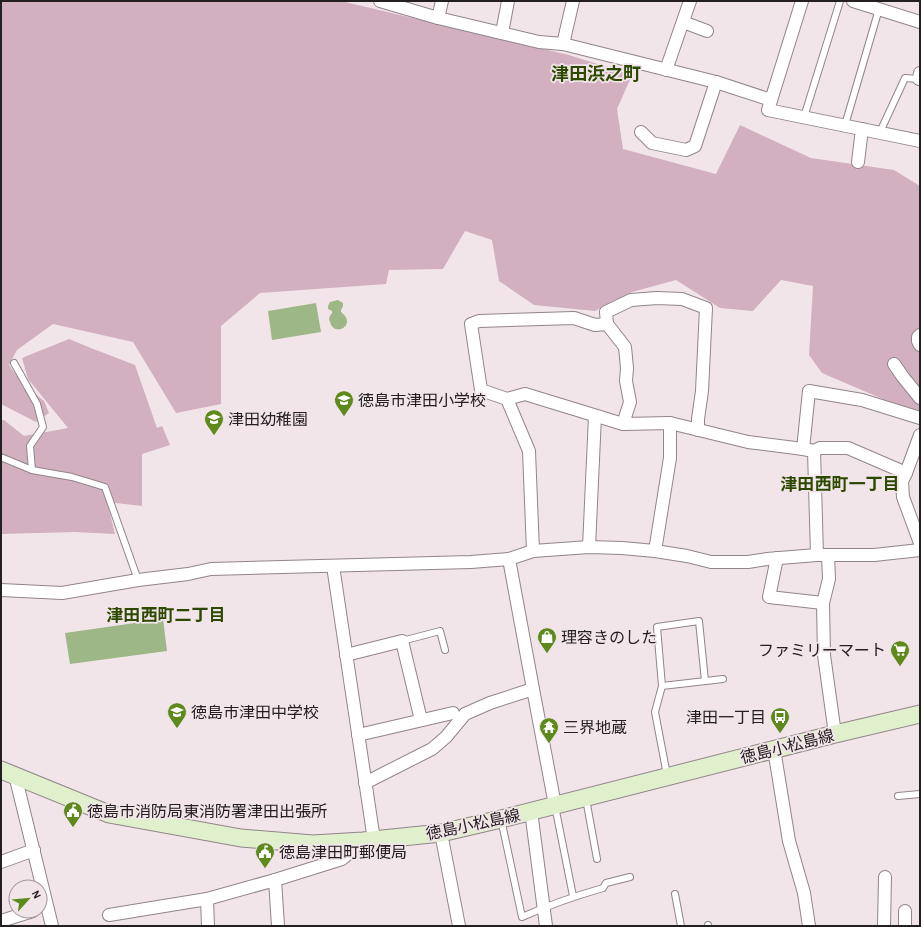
<svg xmlns="http://www.w3.org/2000/svg" width="921" height="927" font-family="'Alegreya Sans','Noto Sans JP',sans-serif">
  <style>
    .green { fill: #d3b0bf }
    .water { fill: #9eb786 }
    .lines { fill: none; stroke-linecap: round; stroke-linejoin: round }
    .service-casing { stroke: #91858a; stroke-width: 8 }
    .minor-casing { stroke: #91858a; stroke-width: 14 }
    .secondary-casing { stroke: #91858a; stroke-width: 19 }
    .service { stroke: #fff; stroke-width: 6 }
    .minor { stroke: #fff; stroke-width: 12 }
    .secondary { stroke: #e0f0cc; stroke-width: 17 }
    .labels { text-anchor: middle; stroke-width: 3.5; stroke-linejoin: round; paint-order: stroke }
    .poi-label { font-size: 16px; fill: #242022; stroke: #f2e5ea; text-anchor: start }
    .street-label { font-size: 16px; fill: #242022; stroke: #f2e5ea }
    .neighbourhood-label { font-size: 17px; font-weight: bold; fill: #2d4900; stroke: #f2e5ea }
    .quarter-label { font-size: 18px; font-weight: bold; fill: #2d4900; stroke: #f2e5ea }
  </style>
  <rect width="100%" height="100%" fill="#f2e5ea"/>
  <!-- green -->
  <g class="green">
    <polygon points="1,1 341,1 569,55 632,75 617,109 623,149 716,174 740,125 811,158 894,170 920,186 920,415 822,373 809,355 813,286 781,280 753,311 720,308 676,280 632,292 595,311 534,305 499,281 492,240 465,231 443,269 389,270 386,284 260,293 221,326 221,404 176,413 133,342 53,324 17,350 9,365 22,383 44,401 49,413 36,422 1,404"/>
    <polygon points="69,339 91,348 135,365 157,428 162,426 170,445 142,454 142,506 107,502 115,534 75,532 1,534 1,420 4,420 24,436 68,428 28,379 22,358"/>
  </g>
  <!-- water -->
  <g class="water">
    <path d="M338 300 343 303V306L341 310V312C358 325 334 338 330 322 328 318 330 316 332 313V311L328 309V306L330 302Z"/>
    <polygon points="316,303 321,332 272,340 268,311"/>
    <polygon points="163,619 167,651 70,664 65,633"/>
  </g>
  <g class="lines">
    <defs>
      <g id="service">
        <polyline points="804,117 840,1"/>
        <polyline points="845,125 879,9"/>
        <polyline points="880,132 905,78 919,79"/>
        <polyline points="14,363 37,404 43,427 30,446 32,470 72,477 105,487 138,580"/>
        <polyline points="3,458 32,470"/>
        <polyline points="402,641 440,631 445,650"/>
        <polyline points="662,686 723,679"/>
        <polyline points="667,775 655,712 662,686 657,627 699,621 705,681"/>
        <polyline points="898,796 920,794"/>
        <polyline points="586,799 597,859"/>
        <polyline points="555,806 573,896"/>
        <path d="M501 819 522 917C549 905 575 896 603 888L606 883 630 877"/>
        <polyline points="675,894 681,926"/>
        <polyline points="708,925 708,926"/>
      </g>
      <g id="minor">
        <polyline points="380,1 438,18 539,42 563,44 716,82 771,100"/>
        <polyline points="802,1 768,110 920,141"/>
        <polyline points="853,1 920,22"/>
        <polyline points="438,18 442,1"/>
        <polyline points="683,22 707,31"/>
        <polyline points="502,33 508,1"/>
        <polyline points="563,44 573,1"/>
        <polyline points="666,70 690,1"/>
        <polyline points="920,73 919,79 920,79"/>
        <polyline points="641,132 652,143 686,150 695,146 716,82"/>
        <polyline points="858,162 862,129"/>
        <polyline points="607,324 606,312 631,300 657,298 682,299 706,308 702,391 698,419 698,430"/>
        <polyline points="920,335 918,337 918,341 920,345"/>
        <polyline points="894,364 903,377 920,398"/>
        <polyline points="507,399 525,394 623,424 670,423 748,442 803,449 814,451 817,555"/>
        <polyline points="920,435 906,473 902,481 903,497 920,543"/>
        <polyline points="803,449 809,391 862,400 920,418"/>
        <polyline points="814,451 820,448 848,448 906,473"/>
        <polyline points="589,547 595,416"/>
        <polyline points="533,551 529,451 507,399 481,390 471,324 479,321 574,318 595,325 607,324 625,347 627,368 626,381 630,402 623,424"/>
        <polyline points="655,551 670,458 670,423"/>
        <polyline points="828,555 829,579 823,603 824,655 835,734"/>
        <polyline points="777,558 769,597 823,603"/>
        <polyline points="509,559 533,689 555,805"/>
        <polyline points="333,566 374,840"/>
        <polyline points="1,590 62,593 138,580 188,574 211,569 471,562 509,559 533,551 589,547 622,548 655,551 687,556 711,562 748,562 767,559 817,555 874,555 920,550"/>
        <polyline points="346,655 402,641 421,720"/>
        <polyline points="358,735 453,713"/>
        <polyline points="774,749 789,841 804,893 809,926"/>
        <polyline points="15,775 52,926"/>
        <polyline points="365,783 432,749 446,737 465,714 490,703 533,689"/>
        <polyline points="531,811 546,926"/>
        <polyline points="441,833 459,926"/>
        <polyline points="1,862 34,850"/>
        <polyline points="275,880 278,926"/>
        <polyline points="207,899 208,926"/>
        <polyline points="905,911 905,926"/>
        <polyline points="109,915 207,899 275,880 342,859 363,841"/>
        <polyline points="1,921 33,911"/>
        <polyline points="884,926 885,877"/>
      </g>
      <polyline id="secondary" points="1,770 109,814 241,838 313,844 363,841 441,833 501,819 835,734 920,714"/>
    </defs>
    <!-- service casing -->
    <use href="#service" class="service-casing"/>
    <!-- minor casing -->
    <use href="#minor" class="minor-casing"/>
    <!-- secondary casing -->
    <use href="#secondary" class="secondary-casing"/>
    <!-- service -->
    <use href="#service" class="service"/>
    <!-- minor -->
    <use href="#minor" class="minor"/>
    <!-- secondary -->
    <use href="#secondary" class="secondary"/>
  </g>
  <!-- icons -->
  <defs>
    <symbol id="school-pin" viewBox="-11 -11 22 30"><path d="M0 17L-7.5 6A9.5 9.5 0 1 1 7.5 6Z" fill="#5d8a1b" stroke="#f2e5ea"/><path d="M0-5L7-2L0 1L-7-2ZM-4 1L0 2.5L4 1V4Q0 6-4 4Z" fill="#fff"/></symbol>
    <symbol id="shop-pin" viewBox="-11 -11 22 30"><path d="M0 17L-7.5 6A9.5 9.5 0 1 1 7.5 6Z" fill="#5d8a1b" stroke="#f2e5ea"/><path d="M-5-2.5h2.3a2.7 3.5 0 0 1 5.4 0H5L5.5 6h-11ZM-1.5-2.5h3a1.5 2.3 0 0 0-3 0Z" fill="#fff"/></symbol>
    <symbol id="supermarket-pin" viewBox="-11 -11 22 30"><path d="M0 17L-7.5 6A9.5 9.5 0 1 1 7.5 6Z" fill="#5d8a1b" stroke="#f2e5ea"/><path d="M-6-5.5h2.5l.6 2H6L4.5 2H-2.5L-4.4-4H-6ZM-1.5 3.2a1.3 1.3 0 1 0 .1 0ZM3 3.2a1.3 1.3 0 1 0 .1 0Z" fill="#fff"/></symbol>
    <symbol id="bus-pin" viewBox="-11 -11 22 30"><path d="M0 17L-7.5 6A9.5 9.5 0 1 1 7.5 6Z" fill="#5d8a1b" stroke="#f2e5ea"/><path d="M-5-6H5V4H4V6H2V4H-2V6H-4V4H-5ZM-3.5-4V0h7V-4ZM-3.5 1.2v1.5H-2V1.2ZM2 1.2v1.5H3.5V1.2Z" fill="#fff"/></symbol>
    <symbol id="temple-pin" viewBox="-11 -11 22 30"><path d="M0 17L-7.5 6A9.5 9.5 0 1 1 7.5 6Z" fill="#5d8a1b" stroke="#f2e5ea"/><path d="M0-6L5-2H3V0L6.5 2.5H4V6H1.5V3h-3V6H-4V2.5H-6.5L-3 0V-2H-5Z" fill="#fff"/></symbol>
    <symbol id="civic-pin" viewBox="-11 -11 22 30"><path d="M0 17L-7.5 6A9.5 9.5 0 1 1 7.5 6Z" fill="#5d8a1b" stroke="#f2e5ea"/><path d="M-.6-6.5H3V-4.5H.6V-3L4-1V1h2V6H-6V1h2V-1L-.6-3ZM-1.2 2.5V6h2.4V2.5Z" fill="#fff"/></symbol>
  </defs>
  <g fill-rule="evenodd">
    <use href="#school-pin" x="333" y="389" width="22" height="30"/>
    <use href="#school-pin" x="203" y="408" width="22" height="30"/>
    <use href="#shop-pin" x="536" y="626" width="22" height="30"/>
    <use href="#supermarket-pin" x="889" y="639" width="22" height="30"/>
    <use href="#school-pin" x="166" y="701" width="22" height="30"/>
    <use href="#bus-pin" x="769" y="706" width="22" height="30"/>
    <use href="#temple-pin" x="538" y="716" width="22" height="30"/>
    <use href="#civic-pin" x="62" y="800" width="22" height="30"/>
    <use href="#civic-pin" x="254" y="841" width="22" height="30"/>
  </g>
  <g class="labels">
    <!-- poi labels -->
    <g class="poi-label">
      <text x="358" y="406">徳島市津田小学校</text>
      <text x="228" y="425">津田幼稚園</text>
      <text x="561" y="643">理容きのした</text>
      <text x="886" y="656" text-anchor="end">ファミリーマート</text>
      <text x="191" y="718">徳島市津田中学校</text>
      <text x="766" y="723" text-anchor="end">津田一丁目</text>
      <text x="563" y="733">三界地蔵</text>
      <text x="87" y="817">徳島市消防局東消防署津田出張所</text>
      <text x="279" y="858">徳島津田町郵便局</text>
    </g>
    <!-- street labels -->
    <g class="street-label">
      <text transform="translate(787 746) rotate(-14)" y="6">徳島小松島線</text>
      <text transform="translate(473 824) rotate(-12)" y="6">徳島小松島線</text>
    </g>
    <!-- neighbourhood labels -->
    <g class="neighbourhood-label">
      <text x="840" y="490">津田西町一丁目</text>
      <text x="166" y="621">津田西町二丁目</text>
    </g>
    <!-- quarter labels -->
    <g class="quarter-label">
      <text x="596" y="80">津田浜之町</text>
    </g>
  </g>
  <!-- border -->
  <rect width="921" height="927" fill="none" stroke="#242022" stroke-width="4"/>
  <!-- north arrow -->
  <g transform="translate(28 899) rotate(63)"><circle r="19" fill="#f2e5ea" stroke="#a0969a"/>
  <path d="M0-3L7 15L0 10L-7 15Z" fill="#5d8a1b"/>
  <text y="-6" font-size="11" font-weight="bold" text-anchor="middle" fill="#242022">N</text>
  </g>
</svg>
